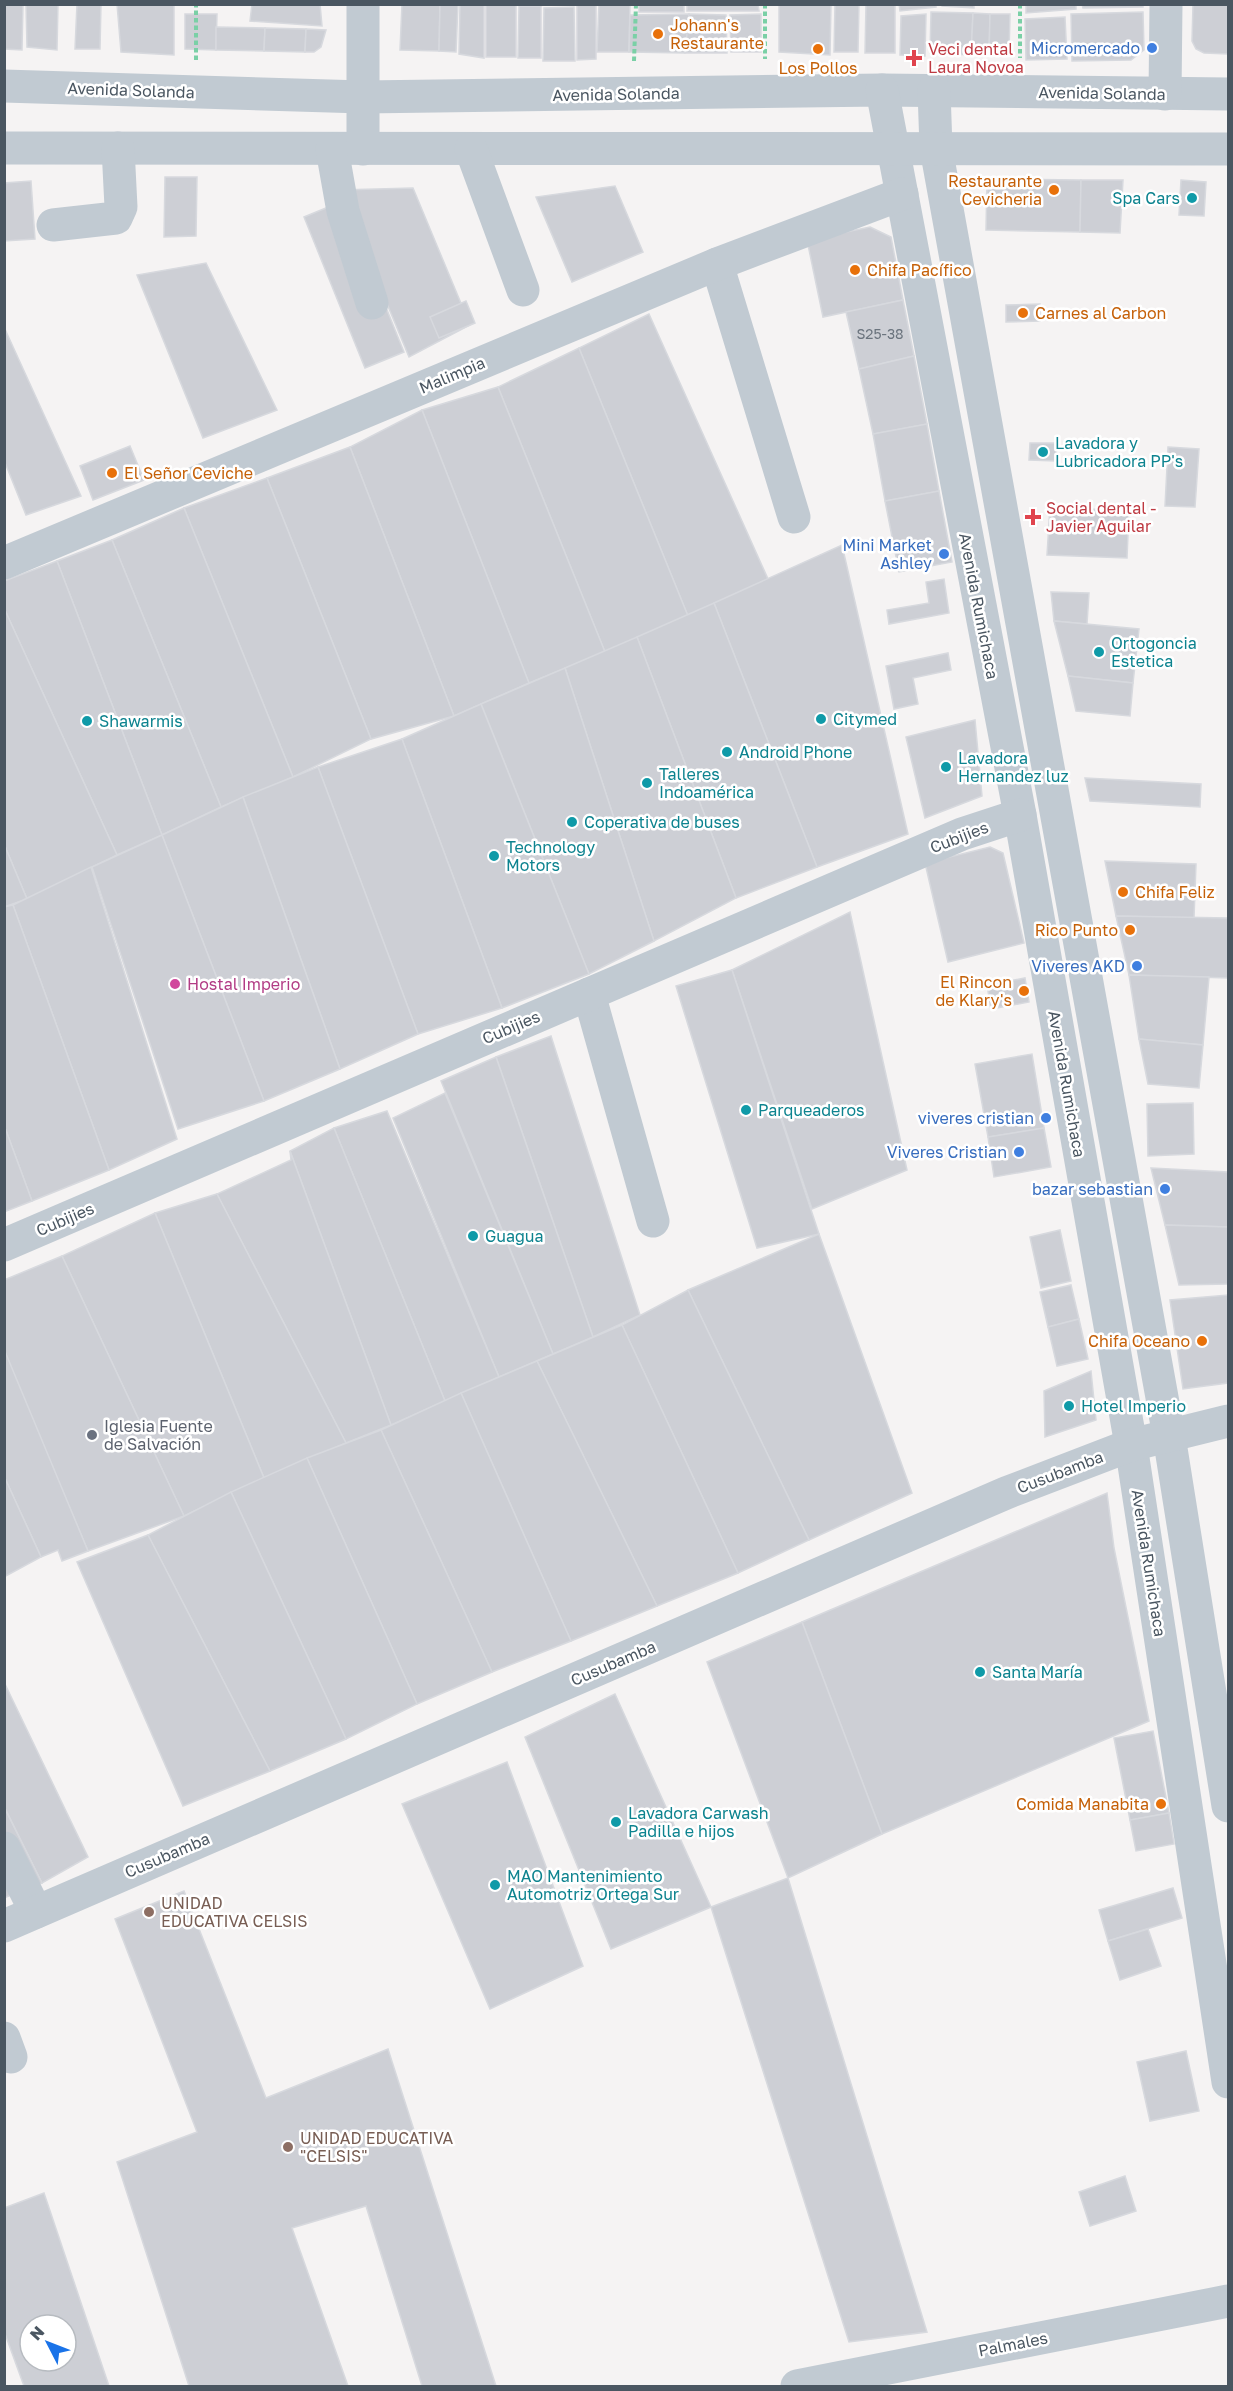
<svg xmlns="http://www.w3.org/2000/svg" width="1233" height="2391" font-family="'Golos Text',sans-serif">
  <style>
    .building { fill: #cdcfd5; stroke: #d7d9de; stroke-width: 1.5; fill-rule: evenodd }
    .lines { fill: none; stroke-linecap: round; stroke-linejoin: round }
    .path { stroke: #7ad0a6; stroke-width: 4; stroke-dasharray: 4.5 3; stroke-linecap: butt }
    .minor { stroke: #c1cad2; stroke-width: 33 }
    .food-dot { fill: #e8710a; stroke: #fff; stroke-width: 2 }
    .shop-dot { fill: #3f7fe0; stroke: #fff; stroke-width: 2 }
    .health-dot { fill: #e0444e; stroke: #fff; stroke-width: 2 }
    .culture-dot { fill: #0f9aa8; stroke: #fff; stroke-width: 2 }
    .hotel-dot { fill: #d1479c; stroke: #fff; stroke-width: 2 }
    .worship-dot { fill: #6b7280; stroke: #fff; stroke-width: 2 }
    .education-dot { fill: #8d6e63; stroke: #fff; stroke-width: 2 }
    .labels { text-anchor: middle; stroke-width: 5; stroke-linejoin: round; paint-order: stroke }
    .number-label { font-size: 14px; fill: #6b747e }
    .food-label { font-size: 16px; fill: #c56008; stroke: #fff; text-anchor: start }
    .shop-label { font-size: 16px; fill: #366cbe; stroke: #fff; text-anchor: end }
    .health-label { font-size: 16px; fill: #be3a42; stroke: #fff; text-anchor: start }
    .street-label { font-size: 16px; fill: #4a5661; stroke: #fff }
    .culture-label { font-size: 16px; fill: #0d838f; stroke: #fff; text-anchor: start }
    .hotel-label { font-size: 16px; fill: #b23c85; stroke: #fff; text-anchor: start }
    .worship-label { font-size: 16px; fill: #5b616d; stroke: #fff; text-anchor: start }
    .education-label { font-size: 16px; fill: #785e54; stroke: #fff; text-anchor: start }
  </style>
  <rect width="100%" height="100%" fill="#f5f3f3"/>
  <!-- building -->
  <g class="building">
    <polygon points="4,4 23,4 22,50 4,49"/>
    <polygon points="26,4 58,4 57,50 27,47"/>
    <polygon points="77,4 101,4 100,49 75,49"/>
    <polygon points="117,4 174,4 174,55 121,52"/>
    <polygon points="252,4 320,4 322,26 250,21"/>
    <polygon points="402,4 440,4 439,51 400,50"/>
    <polygon points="440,4 458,4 456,52 439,51"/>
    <polygon points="460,4 484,4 484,58 459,54"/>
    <rect x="486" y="4" width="30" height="53"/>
    <polygon points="577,4 596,4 596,59 577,60"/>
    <polygon points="599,4 630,4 629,52 597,52"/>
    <rect x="639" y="4" width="45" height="8"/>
    <polygon points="687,4 758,4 759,11 687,11"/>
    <polygon points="779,4 831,4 830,55 779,52"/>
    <polygon points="835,4 859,4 858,52 834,52"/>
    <polygon points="866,4 895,4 895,53 865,53"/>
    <polygon points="899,4 936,4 936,7 900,11"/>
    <polygon points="941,4 974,4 974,8 942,6"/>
    <polygon points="1026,4 1076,4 1076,9 1026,13"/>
    <polygon points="1082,4 1143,4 1143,7 1083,8"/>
    <polygon points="1193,4 1228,4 1228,54 1204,53 1196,49 1192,41"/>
    <polygon points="519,6 541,6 541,58 518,58"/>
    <polygon points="574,7 575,61 543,61 544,8"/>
    <polygon points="931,12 973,13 971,55 930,53"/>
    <polygon points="1143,12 1144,50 1131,60 1072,61 1071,14"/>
    <polygon points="973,13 990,14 989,55 971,55"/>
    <polygon points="185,14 217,14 216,50 185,49"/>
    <polygon points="689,14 685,53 629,52 630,15"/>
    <polygon points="689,14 726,15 727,53 685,53"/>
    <polygon points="761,14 761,52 731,52 730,15"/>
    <polygon points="926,14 925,56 900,55 901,16"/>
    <polygon points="990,14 1010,14 1009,55 989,55"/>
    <polygon points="1065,17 1067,59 1026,60 1025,19"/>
    <polygon points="216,27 265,28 264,51 216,50"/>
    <polygon points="265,28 306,29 305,52 264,51"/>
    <polygon points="306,29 326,30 321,47 314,52 305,52"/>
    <polygon points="165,177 197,177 196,236 164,237"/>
    <polygon points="987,179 1081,180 1080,232 986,230"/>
    <polygon points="1081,180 1123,180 1120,233 1080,232"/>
    <polygon points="1181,180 1206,182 1204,216 1179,215"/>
    <polygon points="31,181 35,239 4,241 4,183"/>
    <polygon points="615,186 643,252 572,282 536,197"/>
    <polygon points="413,188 470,325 409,357 340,190"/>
    <polygon points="343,201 404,352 365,368 304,217"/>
    <polygon points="870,227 891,237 903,300 823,317 807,240"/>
    <polygon points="206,263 277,410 203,438 137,275"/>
    <polygon points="903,300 914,356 859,369 846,312"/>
    <polygon points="466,301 475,323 439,338 430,317"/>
    <polygon points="1040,304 1040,321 1006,322 1006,305"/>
    <polygon points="649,314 768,579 688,616 579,348"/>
    <polygon points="4,327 81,496 26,515 4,460"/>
    <polygon points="579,348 688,616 605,652 498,387"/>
    <polygon points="914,356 927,424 873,434 859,369"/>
    <polygon points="498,387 605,652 529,683 422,410"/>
    <polygon points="422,410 529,683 454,716 350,447"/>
    <polygon points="927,424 939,491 885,501 873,434"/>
    <polygon points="1030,443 1057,443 1056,461 1029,460"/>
    <polygon points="130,446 144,480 93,500 80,466"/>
    <polygon points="350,447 454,716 371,739 267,478"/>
    <polygon points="1168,447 1199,449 1195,507 1165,506"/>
    <polygon points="267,478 371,739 293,777 184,508"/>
    <polygon points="939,491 952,562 899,572 885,501"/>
    <polygon points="1050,507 1129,511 1127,558 1047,555"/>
    <polygon points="184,508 293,777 221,807 112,540"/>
    <polygon points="112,540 221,807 162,835 57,561"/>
    <polygon points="842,545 908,834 817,867 714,603"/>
    <polygon points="57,561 162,835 117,855 4,608 4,581"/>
    <polygon points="944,579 949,613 889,624 887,610 929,603 926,582"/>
    <polygon points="1051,592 1089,593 1087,624 1054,621"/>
    <polygon points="714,603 817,867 736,898 637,637"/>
    <polygon points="4,608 117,855 27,899 4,844"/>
    <polygon points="1054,621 1139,629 1133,683 1068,676"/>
    <polygon points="637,637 736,898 654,941 565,668"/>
    <polygon points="948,653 951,670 913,678 918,704 894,709 886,666"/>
    <polygon points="565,668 654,941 589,974 481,704"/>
    <polygon points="1068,676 1133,683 1130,716 1076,711"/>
    <polygon points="481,704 589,974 502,1008 402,739"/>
    <polygon points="975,720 982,796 925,818 906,737"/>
    <polygon points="402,739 502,1008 418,1034 318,767"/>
    <polygon points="318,767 418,1034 340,1069 243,797"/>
    <polygon points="1085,778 1201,784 1200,807 1090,801"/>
    <polygon points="243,797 340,1069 264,1101 162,835"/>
    <polygon points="162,835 264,1101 178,1129 92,867"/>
    <polygon points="4,844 27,899 4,907"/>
    <polygon points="990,847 1003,853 1024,943 948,962 925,863"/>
    <polygon points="1105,861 1196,864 1194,918 1116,916"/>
    <polygon points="91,867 177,1139 109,1170 13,905"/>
    <polygon points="13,905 109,1170 32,1201 4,1125 4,907"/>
    <polygon points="850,912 907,1170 812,1209 732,970"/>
    <polygon points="1116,916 1228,918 1228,978 1129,975"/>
    <polygon points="732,970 819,1234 757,1248 676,986"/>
    <polygon points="1129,975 1209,977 1203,1045 1139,1039"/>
    <polygon points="1025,978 1029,1002 991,1009 987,985"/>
    <polygon points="551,1036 640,1315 593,1337 496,1057"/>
    <polygon points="1139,1039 1203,1045 1199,1088 1148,1084"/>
    <polygon points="1032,1054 1044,1128 988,1137 975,1064"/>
    <polygon points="496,1057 593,1337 553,1354 441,1081"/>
    <polygon points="445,1093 553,1354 499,1377 393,1118"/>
    <polygon points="1193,1103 1194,1154 1148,1156 1147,1104"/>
    <polygon points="387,1111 499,1377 445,1401 334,1128"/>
    <polygon points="4,1125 32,1201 4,1212"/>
    <polygon points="334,1128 445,1401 391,1425 290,1151"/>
    <polygon points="1044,1128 1051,1167 994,1177 988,1137"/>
    <polygon points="290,1151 391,1425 346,1443 217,1194 291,1160"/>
    <polygon points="1151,1168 1228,1172 1228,1227 1165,1225"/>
    <polygon points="217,1194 346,1443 264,1478 155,1213"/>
    <polygon points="155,1213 264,1478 184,1516 62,1256"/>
    <polygon points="1165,1225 1228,1227 1228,1284 1179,1285"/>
    <polygon points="1060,1230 1071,1281 1041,1288 1030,1237"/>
    <polygon points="819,1234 912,1493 809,1540 688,1290"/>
    <polygon points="62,1256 184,1516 88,1551 4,1353 4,1280"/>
    <polygon points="1071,1285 1079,1319 1048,1327 1040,1292"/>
    <polygon points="688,1290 809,1540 738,1573 622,1325"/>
    <polygon points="1228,1295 1228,1383 1183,1389 1170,1300"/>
    <polygon points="1079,1319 1088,1359 1057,1366 1048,1327"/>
    <polygon points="622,1325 738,1573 657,1606 537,1361"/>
    <polygon points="4,1349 88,1551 62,1561 58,1550 41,1557 4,1476"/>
    <polygon points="537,1361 657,1606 571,1641 461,1393"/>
    <polygon points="1091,1371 1096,1420 1045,1437 1044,1391"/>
    <polygon points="461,1393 571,1641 492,1672 381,1430"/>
    <polygon points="381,1430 492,1672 417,1704 307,1458"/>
    <polygon points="307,1458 417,1704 346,1739 231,1492"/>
    <polygon points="4,1476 41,1557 4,1577"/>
    <polygon points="231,1492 346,1739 270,1771 148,1535"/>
    <polygon points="1107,1493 1114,1548 1149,1721 882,1834 802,1622"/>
    <polygon points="148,1535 270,1771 183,1806 77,1562"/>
    <polygon points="802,1622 882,1834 788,1878 707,1662"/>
    <polygon points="4,1682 88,1857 42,1883 4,1806"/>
    <polygon points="615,1694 711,1907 611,1949 525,1737"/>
    <polygon points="1153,1731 1169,1813 1130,1820 1114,1738"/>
    <polygon points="507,1762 583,1966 490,2009 402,1804"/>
    <polygon points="4,1807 42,1883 4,1898"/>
    <polygon points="1169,1813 1174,1844 1136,1851 1130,1820"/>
    <polygon points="788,1878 927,2332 849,2342 711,1907"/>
    <polygon points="1173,1888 1182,1918 1108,1941 1099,1910"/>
    <polygon points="184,1891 266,2098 388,2049 496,2386 422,2386 366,2206 292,2228 348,2386 189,2386 117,2162 197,2132 115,1919"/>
    <polygon points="1148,1929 1161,1966 1120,1980 1108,1941"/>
    <polygon points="1186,2051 1199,2111 1150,2121 1137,2062"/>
    <polygon points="1125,2176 1136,2211 1090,2226 1079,2192"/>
    <path d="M44 2193 109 2386H24L4 2331V2208ZM30 2325H66V2361H30Z"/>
  </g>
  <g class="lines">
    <!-- path -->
    <g class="path">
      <polyline points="765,4 765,59"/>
      <polyline points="1020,4 1020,58"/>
      <polyline points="196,60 196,4"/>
      <polyline points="634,61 636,4"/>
    </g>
    <!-- minor -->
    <g class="minor">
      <polyline points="4,86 363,97 882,90 1228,94"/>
      <polyline points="882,90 1020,815 1131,1445 1228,2082"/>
      <polyline points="934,90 936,148 1169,1436 1228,1806"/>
      <polyline points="1165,94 1166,4"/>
      <polyline points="4,148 1228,149"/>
      <polyline points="332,149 343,211 372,303"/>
      <polyline points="363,149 363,4"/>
      <polyline points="471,149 523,290"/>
      <polyline points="53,225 116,218 121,207 118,148"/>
      <polyline points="717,264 794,517"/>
      <polyline points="4,563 717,264 902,194"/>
      <polyline points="589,994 653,1221"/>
      <polyline points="4,1245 962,834 1020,815"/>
      <polyline points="4,1848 36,1912"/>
      <polyline points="4,1926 1006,1493 1131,1445 1228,1421"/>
      <polyline points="4,2038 11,2057"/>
      <polyline points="797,2386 1228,2301"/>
    </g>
  </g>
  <!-- markers -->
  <g class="food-dot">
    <circle cx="658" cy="34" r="6"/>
    <circle cx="818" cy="49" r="6"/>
    <circle cx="1054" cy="190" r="6"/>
    <circle cx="855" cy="270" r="6"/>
    <circle cx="1023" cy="313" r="6"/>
    <circle cx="112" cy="473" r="6"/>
    <circle cx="1123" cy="892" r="6"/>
    <circle cx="1130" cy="930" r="6"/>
    <circle cx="1024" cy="991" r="6"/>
    <circle cx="1202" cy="1341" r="6"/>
    <circle cx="1161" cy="1804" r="6"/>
  </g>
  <g class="shop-dot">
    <circle cx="1152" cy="48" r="6"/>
    <circle cx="944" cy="554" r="6"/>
    <circle cx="1137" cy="966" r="6"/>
    <circle cx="1046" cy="1118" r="6"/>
    <circle cx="1019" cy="1152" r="6"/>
    <circle cx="1165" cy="1189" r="6"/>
  </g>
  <g class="health-dot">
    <path d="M911 49h6v6h6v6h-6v6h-6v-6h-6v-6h6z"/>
    <path d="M1030 508h6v6h6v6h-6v6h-6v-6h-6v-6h6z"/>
  </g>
  <g class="culture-dot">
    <circle cx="1192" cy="198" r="6"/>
    <circle cx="1043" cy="452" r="6"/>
    <circle cx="1099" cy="652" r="6"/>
    <circle cx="821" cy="719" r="6"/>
    <circle cx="87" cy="721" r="6"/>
    <circle cx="727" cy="752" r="6"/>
    <circle cx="946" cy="767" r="6"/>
    <circle cx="647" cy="783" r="6"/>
    <circle cx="572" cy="822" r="6"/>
    <circle cx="494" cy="856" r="6"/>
    <circle cx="746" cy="1110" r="6"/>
    <circle cx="473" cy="1236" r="6"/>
    <circle cx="1069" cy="1406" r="6"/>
    <circle cx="980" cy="1672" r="6"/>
    <circle cx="616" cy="1822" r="6"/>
    <circle cx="495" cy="1885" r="6"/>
  </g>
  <circle class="hotel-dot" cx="175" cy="984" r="6"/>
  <circle class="worship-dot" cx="92" cy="1435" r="6"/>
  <g class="education-dot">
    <circle cx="149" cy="1912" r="6"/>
    <circle cx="288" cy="2147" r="6"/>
  </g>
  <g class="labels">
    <!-- number labels -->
    <g class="number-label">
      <text x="880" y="339">S25-38</text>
    </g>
    <!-- food labels -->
    <g class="food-label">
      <text x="670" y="31">Johann's<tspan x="670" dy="18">Restaurante</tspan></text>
      <text x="818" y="74" text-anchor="middle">Los Pollos</text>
      <text x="1042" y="187" text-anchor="end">Restaurante<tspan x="1042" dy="18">Cevicheria</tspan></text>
      <text x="867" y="276">Chifa Pacífico</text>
      <text x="1035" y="319">Carnes al Carbon</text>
      <text x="124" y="479">El Señor Ceviche</text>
      <text x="1135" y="898">Chifa Feliz</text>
      <text x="1118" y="936" text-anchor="end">Rico Punto</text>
      <text x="1012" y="988" text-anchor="end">El Rincon<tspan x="1012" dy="18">de Klary's</tspan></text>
      <text x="1190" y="1347" text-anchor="end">Chifa Oceano</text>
      <text x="1149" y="1810" text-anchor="end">Comida Manabita</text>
    </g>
    <!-- shop labels -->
    <g class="shop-label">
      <text x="1140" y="54">Micromercado</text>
      <text x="932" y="551">Mini Market<tspan x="932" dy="18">Ashley</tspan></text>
      <text x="1125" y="972">Viveres AKD</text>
      <text x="1034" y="1124">viveres cristian</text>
      <text x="1007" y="1158">Viveres Cristian</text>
      <text x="1153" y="1195">bazar sebastian</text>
    </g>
    <!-- health labels -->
    <g class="health-label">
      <text x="928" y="55">Veci dental<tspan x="928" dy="18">Laura Novoa</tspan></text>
      <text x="1046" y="514">Social dental -<tspan x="1046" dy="18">Javier Aguilar</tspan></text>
    </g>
    <!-- street labels -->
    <g class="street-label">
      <text transform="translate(131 90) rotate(2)" y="6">Avenida Solanda</text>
      <text transform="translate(1102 93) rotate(1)" y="6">Avenida Solanda</text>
      <text transform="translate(616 94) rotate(-1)" y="6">Avenida Solanda</text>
      <text transform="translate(452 375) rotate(-23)" y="6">Malimpia</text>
      <text transform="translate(979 606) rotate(79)" y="6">Avenida Rumichaca</text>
      <text transform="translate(959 837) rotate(-21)" y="6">Cubijies</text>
      <text transform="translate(511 1027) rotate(-23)" y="6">Cubijies</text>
      <text transform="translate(1067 1084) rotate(80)" y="6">Avenida Rumichaca</text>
      <text transform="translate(65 1219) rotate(-23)" y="6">Cubijies</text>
      <text transform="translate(1060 1472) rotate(-21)" y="6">Cusubamba</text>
      <text transform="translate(1149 1563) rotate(81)" y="6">Avenida Rumichaca</text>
      <text transform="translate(613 1663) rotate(-23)" y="6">Cusubamba</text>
      <text transform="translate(167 1855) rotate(-23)" y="6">Cusubamba</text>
      <text transform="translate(1013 2344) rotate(-11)" y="6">Palmales</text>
    </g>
    <!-- culture labels -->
    <g class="culture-label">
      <text x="1180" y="204" text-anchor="end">Spa Cars</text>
      <text x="1055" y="449">Lavadora y<tspan x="1055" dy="18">Lubricadora PP's</tspan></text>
      <text x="1111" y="649">Ortogoncia<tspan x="1111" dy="18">Estetica</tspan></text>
      <text x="833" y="725">Citymed</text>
      <text x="99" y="727">Shawarmis</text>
      <text x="739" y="758">Android Phone</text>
      <text x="958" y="764">Lavadora<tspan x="958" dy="18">Hernandez luz</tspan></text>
      <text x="659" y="780">Talleres<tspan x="659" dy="18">Indoamérica</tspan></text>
      <text x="584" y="828">Coperativa de buses</text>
      <text x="506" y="853">Technology<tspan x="506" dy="18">Motors</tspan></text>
      <text x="758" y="1116">Parqueaderos</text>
      <text x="485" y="1242">Guagua</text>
      <text x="1081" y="1412">Hotel Imperio</text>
      <text x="992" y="1678">Santa María</text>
      <text x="628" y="1819">Lavadora Carwash<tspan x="628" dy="18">Padilla e hijos</tspan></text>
      <text x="507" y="1882">MAO Mantenimiento<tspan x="507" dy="18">Automotriz Ortega Sur</tspan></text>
    </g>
    <!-- hotel labels -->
    <g class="hotel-label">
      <text x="187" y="990">Hostal Imperio</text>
    </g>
    <!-- worship labels -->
    <g class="worship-label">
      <text x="104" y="1432">Iglesia Fuente<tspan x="104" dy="18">de Salvación</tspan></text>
    </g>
    <!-- education labels -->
    <g class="education-label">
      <text x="161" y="1909">UNIDAD<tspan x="161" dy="18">EDUCATIVA CELSIS</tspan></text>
      <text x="300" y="2144">UNIDAD EDUCATIVA<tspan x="300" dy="18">"CELSIS"</tspan></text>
    </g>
  </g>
  <!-- border -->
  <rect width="1233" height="2391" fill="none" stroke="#4a5661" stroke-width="12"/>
  <!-- north arrow -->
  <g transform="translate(48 2343) rotate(312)"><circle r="28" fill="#ffffff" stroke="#b7bbc0" stroke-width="1.5"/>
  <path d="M0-4.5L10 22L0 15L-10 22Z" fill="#1a73e8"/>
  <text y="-9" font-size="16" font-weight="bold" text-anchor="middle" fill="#4a5661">N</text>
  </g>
</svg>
